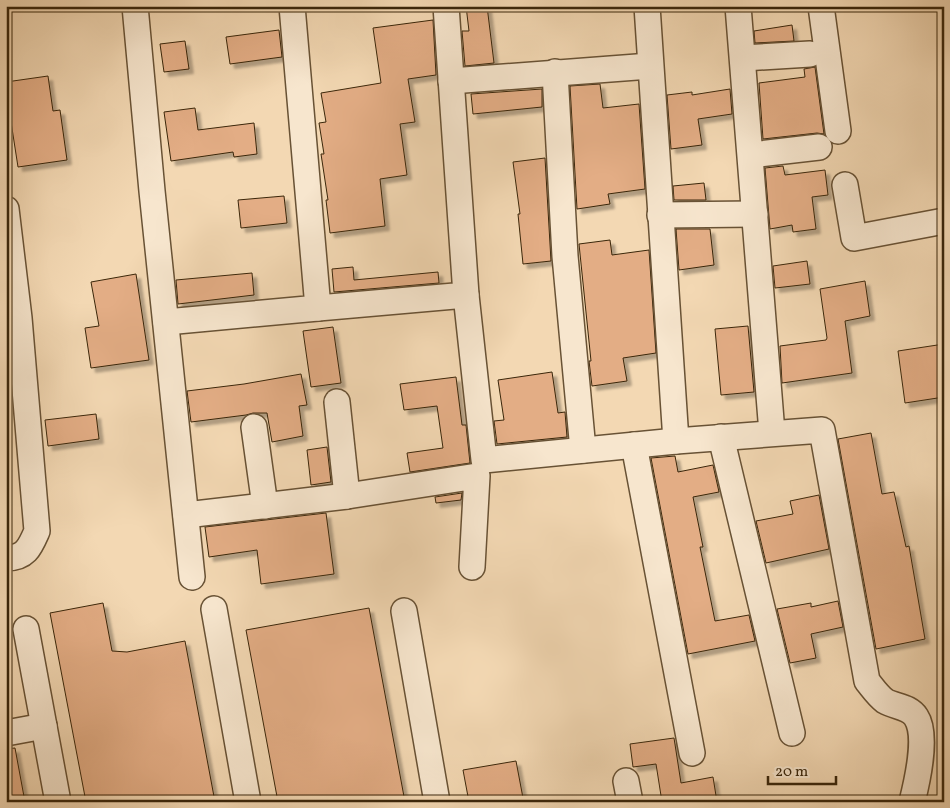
<svg xmlns="http://www.w3.org/2000/svg" width="950" height="808" font-family="Vollkorn,serif">
  <style>
    .building { fill: #e3ad85; stroke: #3a260b; filter: url(#shadow) }
    .lines { fill: none; stroke-linecap: round; stroke-linejoin: round }
    .minor-casing { stroke: #685235; stroke-width: 28 }
    .minor { stroke: #f7e6ce; stroke-width: 25 }
  </style>
  <defs>
    <filter id="shadow"><feDropShadow dx="4.5" dy="4.5" stdDeviation="1" flood-color="#0004"/></filter>
  </defs>
  <rect width="100%" height="100%" fill="#f3d8b3"/>
  <filter id="stains"><feTurbulence type="fractalNoise" baseFrequency=".004" numOctaves="4"/><feColorMatrix values="0 0 0 0 .2 0 0 0 0 .09 0 0 0 0 .02 0 0 0 .5 -.17"/></filter>
  <radialGradient id="worn" r=".72"><stop offset=".6" stop-color="#630" stop-opacity="0"/><stop offset="1" stop-color="#630" stop-opacity=".3"/></radialGradient>
  <!-- building -->
  <g class="building">
    <polygon points="466,6 487,6 494,63 465,66 462,31 469,31"/>
    <polygon points="433,20 436,75 408,79 415,122 400,124 407,175 380,179 385,226 330,233 326,200 328,200 321,154 324,154 319,123 326,122 321,93 381,83 373,28"/>
    <polygon points="792,25 794,41 755,43 754,31"/>
    <polygon points="279,30 282,57 230,64 226,37"/>
    <polygon points="185,41 189,69 164,72 160,44"/>
    <polygon points="815,67 824,134 817,133 763,139 759,83 805,77 804,69"/>
    <polygon points="48,76 53,111 60,110 67,160 18,167 9,109 6,109 6,82"/>
    <polygon points="600,84 603,108 639,104 645,189 608,194 610,204 577,209 570,86"/>
    <polygon points="542,89 542,107 473,114 471,94"/>
    <polygon points="730,89 732,114 698,119 702,145 671,149 667,95 692,92 692,95"/>
    <polygon points="195,108 198,130 254,123 257,154 234,157 233,152 171,161 164,112"/>
    <polygon points="545,158 551,261 523,264 518,214 520,214 513,162"/>
    <polygon points="783,166 785,175 825,170 828,195 812,197 816,229 793,232 792,225 770,229 765,168"/>
    <polygon points="704,183 706,200 674,200 673,186"/>
    <polygon points="284,196 287,223 241,228 238,200"/>
    <polygon points="676,229 710,229 714,265 679,270"/>
    <polygon points="610,240 612,255 649,250 656,353 623,358 627,381 592,386 589,361 591,361 579,244"/>
    <polygon points="807,261 810,284 775,288 773,266"/>
    <polygon points="353,267 354,280 438,272 439,283 334,292 332,269"/>
    <polygon points="252,273 254,295 178,304 176,280"/>
    <polygon points="136,274 149,360 91,368 85,328 99,326 91,282"/>
    <polygon points="865,281 870,316 845,321 852,373 782,383 780,346 826,340 827,338 820,289"/>
    <polygon points="748,326 754,392 721,395 715,329"/>
    <polygon points="333,327 341,383 311,387 303,331"/>
    <polygon points="944,344 944,397 905,403 898,351"/>
    <polygon points="552,372 558,413 565,412 567,437 497,444 494,421 504,420 498,380"/>
    <polygon points="301,374 307,405 299,406 303,436 272,442 267,413 253,413 246,415 191,422 187,391 244,384"/>
    <polygon points="456,377 462,425 466,425 470,463 410,472 407,453 443,448 437,406 404,410 400,384"/>
    <polygon points="96,414 99,439 48,446 45,420"/>
    <polygon points="871,433 882,494 894,492 906,547 909,546 925,639 876,649 838,439"/>
    <polygon points="327,447 331,482 311,485 307,450"/>
    <polygon points="675,456 678,472 713,465 719,492 693,497 703,547 700,547 715,621 749,615 755,641 688,654 651,458"/>
    <polygon points="462,493 461,500 436,503 435,497"/>
    <polygon points="819,495 829,549 766,563 756,521 793,514 790,501"/>
    <polygon points="326,513 334,574 261,584 257,550 209,557 205,527"/>
    <polygon points="838,601 843,627 811,634 816,658 790,663 777,609 811,603 811,607"/>
    <polygon points="103,603 112,651 127,652 185,641 215,802 127,802 126,798 108,802 86,802 50,613"/>
    <polygon points="369,608 405,802 278,802 246,630"/>
    <polygon points="674,738 681,783 713,777 717,802 662,802 656,764 633,767 630,744"/>
    <polygon points="15,748 25,802 6,802 6,749"/>
    <polygon points="516,761 523,798 502,802 469,802 463,770"/>
  </g>
  <g class="lines">
    <defs>
      <g id="minor">
        <polyline points="135,6 152,191 192,577"/>
        <polyline points="647,6 676,441"/>
        <polyline points="738,6 772,433"/>
        <polyline points="821,6 838,131"/>
        <polyline points="743,58 810,54"/>
        <polyline points="555,72 565,256 583,450"/>
        <polyline points="451,81 650,66"/>
        <polyline points="751,155 819,147"/>
        <polyline points="845,185 854,238 944,221"/>
        <path d="M6 209 19 318 37 531C30 547 26 558 6 558"/>
        <polyline points="660,215 755,214"/>
        <path d="M466 295 484 460 676 441 822 430 867 681C872 687 878 696 885 701 895 707 909 706 916 717 928 735 917 782 912 802"/>
        <polyline points="318,308 466,295 446,6"/>
        <polyline points="166,322 318,308 292,6"/>
        <polyline points="337,402 347,496"/>
        <polyline points="254,427 265,506"/>
        <polyline points="721,437 792,733"/>
        <polyline points="634,445 692,753"/>
        <polyline points="186,515 347,496 477,476 472,567"/>
        <polyline points="214,609 248,802"/>
        <polyline points="404,611 437,802"/>
        <polyline points="26,629 58,802"/>
        <polyline points="6,733 44,726"/>
        <polyline points="626,781 630,802"/>
      </g>
    </defs>
    <!-- minor casing -->
    <use href="#minor" class="minor-casing"/>
    <!-- minor -->
    <use href="#minor" class="minor"/>
  </g>
  <!-- margin -->
  <rect width="950" height="808" fill="none" stroke="#f3d8b3" stroke-width="25"/>
  <rect x="8" y="8" width="935" height="793" fill="none" stroke="#3a260b" stroke-width="2.5"/>
  <rect x="12" y="12" width="925" height="783" fill="none" stroke="#3a260b"/>
  <!-- scale -->
  <path d="M768 776v8h68v-8" fill="none" stroke="#3a260b" stroke-width="2.5"/>
  <text x="775" y="776" font-size="15" fill="#3a260b" stroke="#f7e6ce" stroke-width="4" paint-order="stroke">20 m</text>
  <rect width="100%" height="100%" filter="url(#stains)"/>
  <rect width="100%" height="100%" fill="url(#worn)"/>
</svg>
